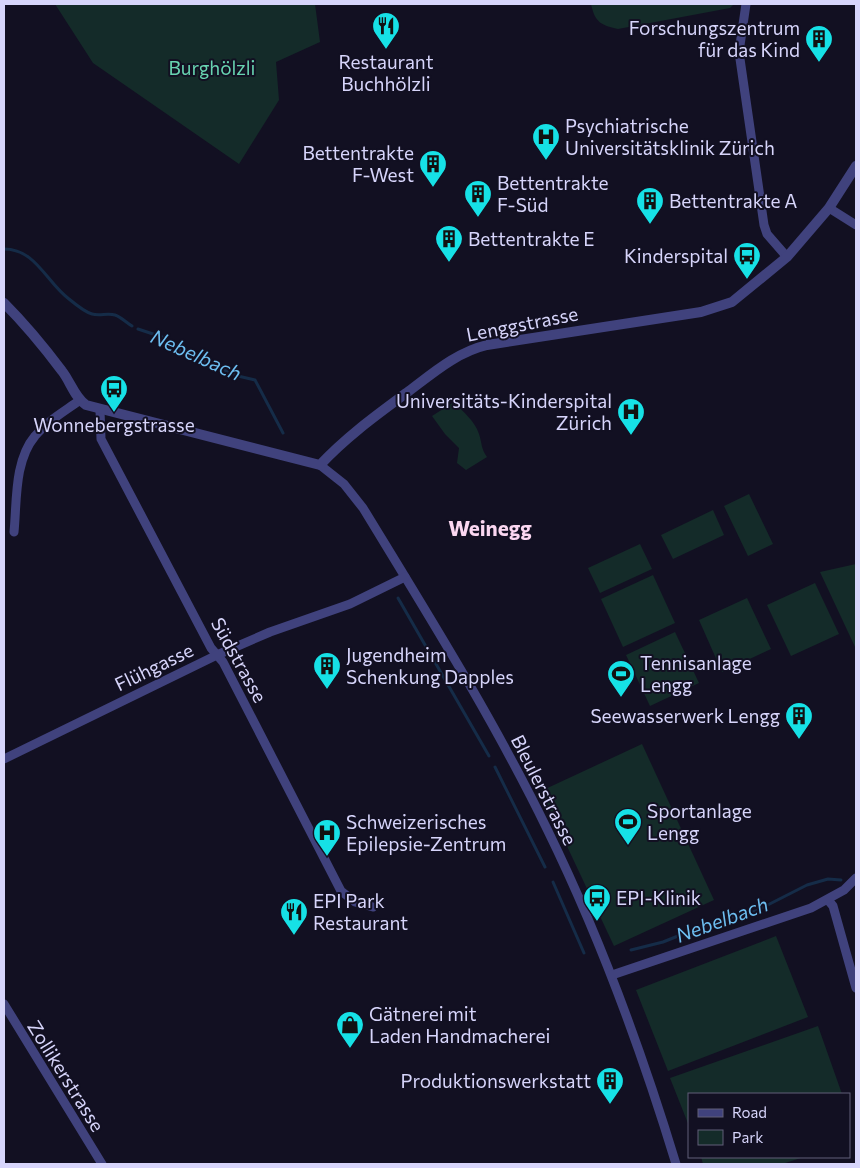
<svg xmlns="http://www.w3.org/2000/svg" width="860" height="1168" font-family="Commissioner,sans-serif">
  <style>
    .green { fill: #142b29 }
    .lines { fill: none; stroke-linecap: round; stroke-linejoin: round }
    .stream { stroke: #152c48; stroke-width: 3 }
    .minor { stroke: #40427d; stroke-width: 9 }
    .tertiary { stroke: #40427d; stroke-width: 10 }
    .labels { text-anchor: middle; stroke-width: 4; stroke-linejoin: round; paint-order: stroke }
    .poi-label { font-size: 19px; fill: #d7d5fb; stroke: #121022; text-anchor: start }
    .park-label { font-size: 19px; fill: #68d4b1; stroke: #121022 }
    .street-label { font-size: 19px; fill: #d7d5fb; stroke: #121022 }
    .water-label { font-size: 20px; font-style: italic; fill: #6dbef1; stroke: #121022 }
    .quarter-label { font-size: 21px; font-weight: bold; fill: #fbd7f1; stroke: #121022 }
  </style>
  <rect width="100%" height="100%" fill="#121022"/>
  <!-- green -->
  <g class="green">
    <polygon points="55,4 315,4 320,42 276,62 279,100 239,164 93,63"/>
    <path d="M591 4H734L730 8 618 29C600 25 595 22 591 4Z"/>
    <path d="M454 402C463 412 475 421 479 434 482 443 481 449 487 457L466 470 457 463 459 448 445 434 432 416Z"/>
    <polygon points="749,494 773,544 748,556 724,506"/>
    <polygon points="713,510 724,535 673,559 661,535"/>
    <polygon points="640,544 652,569 600,593 588,568"/>
    <polygon points="856,564 856,649 820,572"/>
    <polygon points="653,575 675,623 623,647 601,599"/>
    <polygon points="815,583 839,634 791,656 767,605"/>
    <polygon points="747,598 771,649 722,672 699,620"/>
    <polygon points="675,632 699,683 650,706 626,655"/>
    <polygon points="642,744 714,900 614,946 541,791"/>
    <polygon points="776,936 808,1017 668,1071 636,990"/>
    <polygon points="818,1026 842,1094 689,1094 689,1126 670,1078"/>
    <polygon points="701,1157 804,1157 782,1164 703,1164"/>
  </g>
  <g class="lines">
    <!-- stream -->
    <g class="stream">
      <path d="M4 249C36 249 46 282 69 299 75 304 85 312 92 314 99 316 108 313 115 315 121 317 127 323 132 326"/>
      <polyline points="138,329 162,337 181,351 238,376 255,380 283,433"/>
      <polyline points="398,598 489,756"/>
      <polyline points="495,767 545,867"/>
      <polyline points="553,882 584,953"/>
      <polyline points="631,950 663,942 713,922 756,911 807,885 828,879 841,880"/>
    </g>
    <!-- minor -->
    <g class="minor">
      <polyline points="746,4 739,52 764,225 767,234 787,257"/>
      <polyline points="829,208 856,225"/>
      <polyline points="100,410 101,439 211,648 223,662 341,891 355,902 373,907"/>
      <path d="M320 465 344 484 363 508C427 613 493 718 547 829 600 937 641 1049 676 1164"/>
      <path d="M14 532C17 502 14 461 35 436 47 421 65 411 80 400"/>
      <polyline points="4,759 217,655 270,632 350,604 405,577"/>
      <polyline points="828,900 833,906 856,988"/>
      <polyline points="612,975 811,908 844,890 856,878"/>
      <polyline points="4,1004 102,1164"/>
    </g>
    <!-- tertiary -->
    <path class="tertiary" d="M4 303C25 324 44 347 62 371 70 381 75 398 86 405L320 465C347 436 378 414 409 391 433 373 457 352 487 345L701 312 732 302 787 257 829 208 856 166"/>
  </g>
  <!-- icons -->
  <defs>
    <symbol id="restaurant-pin" viewBox="-11 -11 22 30"><path d="M0 17L-7.5 6A9.5 9.5 0 1 1 7.5 6Z" fill="#16e1e6" stroke="#121022"/><path d="M-5-6h1v4h1v-4h1v4h1v-4h1v5L-1.5 .5V6h-2V.5L-5-1ZM5-6V6H3V1.5H1.5Q1.5-4 5-6Z" fill="#111"/></symbol>
    <symbol id="building-pin" viewBox="-11 -11 22 30"><path d="M0 17L-7.5 6A9.5 9.5 0 1 1 7.5 6Z" fill="#16e1e6" stroke="#121022"/><path d="M-4-6H4V6H1V3H-1V6H-4ZM-2.5-4.3h1.7v1.8h-1.7ZM.8-4.3h1.7v1.8H.8ZM-2.5-1h1.7V.8h-1.7ZM.8-1h1.7V.8H.8Z" fill="#111"/></symbol>
    <symbol id="hospital-pin" viewBox="-11 -11 22 30"><path d="M0 17L-7.5 6A9.5 9.5 0 1 1 7.5 6Z" fill="#16e1e6" stroke="#121022"/><path d="M-5-5h3v3.5h4V-5h3V5h-3V1.5h-4V5h-3Z" fill="#111"/></symbol>
    <symbol id="bus-pin" viewBox="-11 -11 22 30"><path d="M0 17L-7.5 6A9.5 9.5 0 1 1 7.5 6Z" fill="#16e1e6" stroke="#121022"/><path d="M-5-6H5V4H4V6H2V4H-2V6H-4V4H-5ZM-3.5-4V0h7V-4ZM-3.5 1.2v1.5H-2V1.2ZM2 1.2v1.5H3.5V1.2Z" fill="#111"/></symbol>
    <symbol id="stadium-pin" viewBox="-11 -11 22 30"><path d="M0 17L-7.5 6A9.5 9.5 0 1 1 7.5 6Z" fill="#16e1e6" stroke="#121022"/><path d="M0-5a6.5 5 0 1 0 0 10a6.5 5 0 1 0 0-10ZM-3.5-1.8h7v3.6h-7Z" fill="#111"/></symbol>
    <symbol id="shop-pin" viewBox="-11 -11 22 30"><path d="M0 17L-7.5 6A9.5 9.5 0 1 1 7.5 6Z" fill="#16e1e6" stroke="#121022"/><path d="M-5-2.5h2.3a2.7 3.5 0 0 1 5.4 0H5L5.5 6h-11ZM-1.5-2.5h3a1.5 2.3 0 0 0-3 0Z" fill="#111"/></symbol>
  </defs>
  <g fill-rule="evenodd">
    <use href="#restaurant-pin" x="370" y="10" width="32" height="43"/>
    <use href="#building-pin" x="803" y="23" width="32" height="43"/>
    <use href="#hospital-pin" x="530" y="121" width="32" height="43"/>
    <use href="#building-pin" x="417" y="148" width="32" height="43"/>
    <use href="#building-pin" x="462" y="178" width="32" height="43"/>
    <use href="#building-pin" x="634" y="185" width="32" height="43"/>
    <use href="#building-pin" x="433" y="223" width="32" height="43"/>
    <use href="#bus-pin" x="731" y="240" width="32" height="43"/>
    <use href="#bus-pin" x="98" y="373" width="32" height="43"/>
    <use href="#hospital-pin" x="615" y="396" width="32" height="43"/>
    <use href="#building-pin" x="311" y="650" width="32" height="43"/>
    <use href="#stadium-pin" x="605" y="658" width="32" height="43"/>
    <use href="#building-pin" x="783" y="700" width="32" height="43"/>
    <use href="#stadium-pin" x="612" y="806" width="32" height="43"/>
    <use href="#hospital-pin" x="311" y="817" width="32" height="43"/>
    <use href="#bus-pin" x="581" y="882" width="32" height="43"/>
    <use href="#restaurant-pin" x="278" y="896" width="32" height="43"/>
    <use href="#shop-pin" x="334" y="1009" width="32" height="43"/>
    <use href="#building-pin" x="594" y="1065" width="32" height="43"/>
  </g>
  <g class="labels">
    <!-- poi labels -->
    <g class="poi-label">
      <text x="800" y="35" text-anchor="end">Forschungszentrum<tspan x="800" dy="22">für das Kind</tspan></text>
      <text x="386" y="69" text-anchor="middle">Restaurant<tspan x="386" dy="22">Buchhölzli</tspan></text>
      <text x="565" y="133">Psychiatrische<tspan x="565" dy="22">Universitätsklinik Zürich</tspan></text>
      <text x="414" y="160" text-anchor="end">Bettentrakte<tspan x="414" dy="22">F-West</tspan></text>
      <text x="497" y="190">Bettentrakte<tspan x="497" dy="22">F-Süd</tspan></text>
      <text x="669" y="208">Bettentrakte A</text>
      <text x="468" y="246">Bettentrakte E</text>
      <text x="728" y="263" text-anchor="end">Kinderspital</text>
      <text x="612" y="408" text-anchor="end">Universitäts-Kinderspital<tspan x="612" dy="22">Zürich</tspan></text>
      <text x="114" y="432" text-anchor="middle">Wonnebergstrasse</text>
      <text x="346" y="662">Jugendheim<tspan x="346" dy="22">Schenkung Dapples</tspan></text>
      <text x="640" y="670">Tennisanlage<tspan x="640" dy="22">Lengg</tspan></text>
      <text x="780" y="723" text-anchor="end">Seewasserwerk Lengg</text>
      <text x="647" y="818">Sportanlage<tspan x="647" dy="22">Lengg</tspan></text>
      <text x="346" y="829">Schweizerisches<tspan x="346" dy="22">Epilepsie-Zentrum</tspan></text>
      <text x="616" y="905">EPI-Klinik</text>
      <text x="313" y="908">EPI Park<tspan x="313" dy="22">Restaurant</tspan></text>
      <text x="369" y="1021">Gätnerei mit<tspan x="369" dy="22">Laden Handmacherei</tspan></text>
      <text x="591" y="1088" text-anchor="end">Produktionswerkstatt</text>
    </g>
    <!-- park labels -->
    <g class="park-label">
      <text x="212" y="75">Burghölzli</text>
    </g>
    <!-- street labels -->
    <g class="street-label">
      <text transform="translate(522 324) rotate(-11)" y="7">Lenggstrasse</text>
      <text transform="translate(239 660) rotate(61)" y="7">Südstrasse</text>
      <text transform="translate(154 667) rotate(-26)" y="7">Flühgasse</text>
      <text transform="translate(544 790) rotate(63)" y="7">Bleulerstrasse</text>
      <text transform="translate(66 1076) rotate(58)" y="7">Zollikerstrasse</text>
    </g>
    <!-- water labels -->
    <g class="water-label">
      <text transform="translate(196 355) rotate(24)" y="7">Nebelbach</text>
      <text transform="translate(722 920) rotate(-20)" y="7">Nebelbach</text>
    </g>
    <!-- quarter labels -->
    <g class="quarter-label">
      <text x="490" y="536">Weinegg</text>
    </g>
  </g>
  <!-- border -->
  <rect width="860" height="1168" fill="none" stroke="#d7d5fb" stroke-width="10"/>
  <!-- legend -->
  <rect x="688" y="1093" width="162" height="65" fill="#121022" stroke="#615f79"/>
  <rect x="698" y="1109" width="25" height="8" fill="#40427d" stroke="#615f79"/>
  <text x="732" y="1118" font-size="15" fill="#d7d5fb">Road</text>
  <rect x="698" y="1130" width="25" height="15" fill="#142b29" stroke="#615f79"/>
  <text x="732" y="1143" font-size="15" fill="#d7d5fb">Park</text>
</svg>
